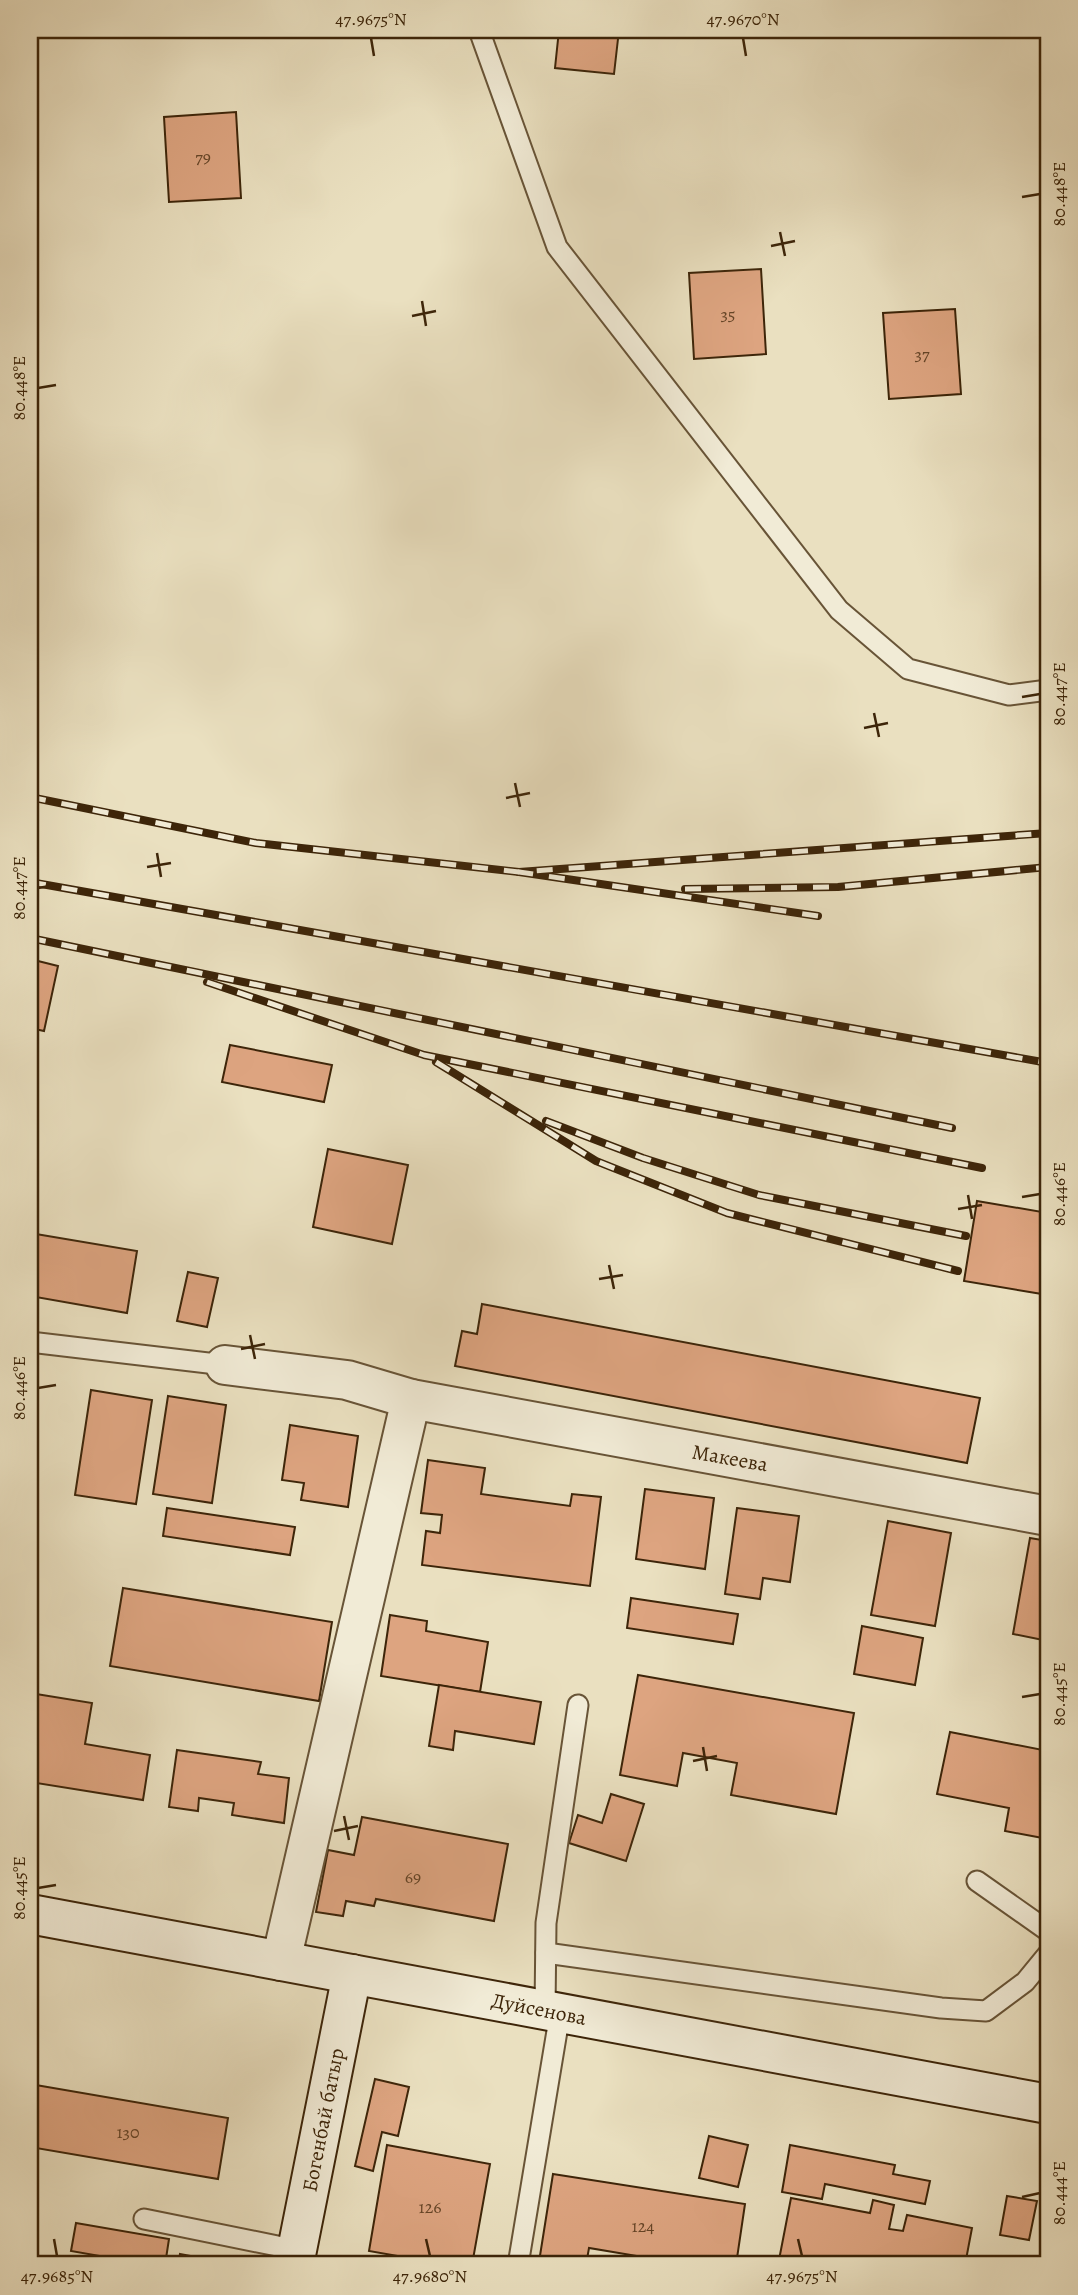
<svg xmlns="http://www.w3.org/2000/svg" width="1078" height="2295" font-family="Alegreya,serif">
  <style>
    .building { fill: #dda480; stroke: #3d2509; stroke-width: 2 }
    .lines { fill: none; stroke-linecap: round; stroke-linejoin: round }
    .lane-casing { stroke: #685437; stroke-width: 23 }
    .street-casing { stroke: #685437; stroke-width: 42 }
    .secondary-casing { stroke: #3d2509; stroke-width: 42 }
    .lane { stroke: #f1ebd6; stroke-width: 19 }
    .street { stroke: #f1ebd6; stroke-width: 38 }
    .secondary { stroke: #f1ebd6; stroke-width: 38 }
    .rail-casing { stroke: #3d2509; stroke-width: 8 }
    .rail { stroke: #f1ebd6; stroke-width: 5; stroke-dasharray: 16; stroke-linecap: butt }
    .ticks { fill: none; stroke: #3d2509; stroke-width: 2.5 }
    .labels { text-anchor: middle; stroke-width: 7; stroke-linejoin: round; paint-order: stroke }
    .number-label { font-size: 18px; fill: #654527 }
    .street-label { font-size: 21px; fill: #3d2509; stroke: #f1ebd6 }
    .neatline { fill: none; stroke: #3d2509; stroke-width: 2.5 }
    .ticks-label { font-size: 18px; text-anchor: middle; fill: #3d2509 }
  </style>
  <rect width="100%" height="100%" fill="#eae0c0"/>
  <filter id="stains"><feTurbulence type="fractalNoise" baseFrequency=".00286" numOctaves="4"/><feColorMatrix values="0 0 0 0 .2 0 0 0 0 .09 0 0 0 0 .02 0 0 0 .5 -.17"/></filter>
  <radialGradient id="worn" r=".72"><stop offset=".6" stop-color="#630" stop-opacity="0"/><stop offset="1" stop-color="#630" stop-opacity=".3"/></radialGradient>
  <!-- building -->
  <g class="building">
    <polygon points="559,30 619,30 614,74 555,68"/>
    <polygon points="236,112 241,198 169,202 164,117"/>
    <polygon points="761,269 766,354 694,359 689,273"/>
    <polygon points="955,309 961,394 889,399 883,313"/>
    <polygon points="30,959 58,966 44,1031 30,1028"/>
    <polygon points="230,1045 332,1065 324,1102 222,1082"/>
    <polygon points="328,1149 408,1165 392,1244 313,1227"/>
    <polygon points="977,1201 1048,1213 1048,1295 964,1281"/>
    <polygon points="30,1233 137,1251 127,1313 30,1296"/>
    <polygon points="188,1272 218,1278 207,1327 177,1321"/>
    <polygon points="482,1304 980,1398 967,1463 455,1366 462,1331 477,1334"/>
    <polygon points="91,1390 152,1400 136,1504 75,1495"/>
    <polygon points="168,1396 226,1405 212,1503 153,1494"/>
    <polygon points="290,1425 358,1436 348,1507 301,1500 304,1483 282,1480"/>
    <polygon points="428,1460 485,1468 481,1494 570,1506 572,1494 601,1497 590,1586 422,1565 426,1531 440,1533 442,1515 421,1513"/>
    <polygon points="645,1489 714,1498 705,1569 636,1559"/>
    <polygon points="167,1508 295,1527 290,1555 163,1536"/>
    <polygon points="737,1508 799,1516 790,1582 763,1578 760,1599 725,1594"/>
    <polygon points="888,1521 951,1533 935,1626 871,1615"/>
    <polygon points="1030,1538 1048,1541 1048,1641 1013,1634"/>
    <polygon points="123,1588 332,1622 319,1701 110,1666"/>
    <polygon points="631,1598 738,1614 733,1644 627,1628"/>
    <polygon points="390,1615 427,1621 426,1631 488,1642 480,1692 381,1676"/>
    <polygon points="862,1626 923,1638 915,1685 854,1674"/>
    <polygon points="638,1675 854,1713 836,1814 731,1795 737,1763 683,1753 677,1786 620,1775"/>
    <polygon points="439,1685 541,1702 534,1744 455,1731 453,1750 429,1746"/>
    <polygon points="30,1693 92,1703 85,1744 150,1755 143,1800 30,1782"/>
    <polygon points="950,1732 1048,1751 1048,1839 1005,1831 1009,1808 937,1794"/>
    <polygon points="177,1750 261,1762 258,1774 289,1778 284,1823 232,1815 234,1803 199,1798 198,1811 169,1807"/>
    <polygon points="611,1794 644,1804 626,1861 569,1843 578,1815 602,1823"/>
    <polygon points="362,1817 508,1844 494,1921 376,1899 374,1906 346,1901 343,1916 316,1912 328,1850 354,1855"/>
    <polygon points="375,2079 409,2087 398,2136 382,2132 373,2171 355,2166"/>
    <polygon points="30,2084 228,2118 218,2179 30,2147"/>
    <polygon points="709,2136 748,2145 738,2187 699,2178"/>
    <polygon points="387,2145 490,2164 472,2265 449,2265 369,2251"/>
    <polygon points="790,2145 895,2165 893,2174 930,2181 925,2204 825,2184 822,2199 782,2192"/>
    <polygon points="553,2174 745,2204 736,2265 648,2265 649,2258 589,2248 586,2265 563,2265 539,2262"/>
    <polygon points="1007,2196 1037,2201 1029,2240 1000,2235"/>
    <polygon points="791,2198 870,2213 873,2200 894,2205 889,2229 903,2231 907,2215 972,2228 965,2265 778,2265"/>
    <polygon points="76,2223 169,2239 165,2265 98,2265 100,2256 71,2251"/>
    <polygon points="180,2254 228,2263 228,2265 178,2265"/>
    <polygon points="994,2260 1034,2265 994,2265"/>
  </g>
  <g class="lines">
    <defs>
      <g id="lane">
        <polyline points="479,30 557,247 839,610 908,669 1009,695 1048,690"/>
        <polyline points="30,1342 225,1365"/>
        <polyline points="977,1881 1048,1931"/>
        <polyline points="546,1953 941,2008 986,2011 1025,1982 1048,1954"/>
        <polyline points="545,2010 546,1923 578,1705"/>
        <polyline points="144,2219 297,2250"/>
        <polyline points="518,2265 560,2013"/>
      </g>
      <g id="street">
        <polyline points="225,1365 347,1380 411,1399 281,1961"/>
        <polyline points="411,1399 1048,1516"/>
      </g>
      <g id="secondary">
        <polyline points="30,1914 1048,2104"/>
        <polyline points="294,2265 352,1974"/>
      </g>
    </defs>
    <!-- lane casing -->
    <use href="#lane" class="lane-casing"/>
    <!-- street casing -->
    <use href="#street" class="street-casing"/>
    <!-- secondary casing -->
    <use href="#secondary" class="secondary-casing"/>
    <!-- lane -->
    <use href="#lane" class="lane"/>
    <!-- street -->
    <use href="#street" class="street"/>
    <!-- secondary -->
    <use href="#secondary" class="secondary"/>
    <defs>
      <g id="rail">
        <polyline points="30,797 256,843 519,872"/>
        <polyline points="30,882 1048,1063"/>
        <polyline points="685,889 838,887 1048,867"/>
        <polyline points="818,916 519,872 1048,833"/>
        <polyline points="30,938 952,1128"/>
        <polyline points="207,982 424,1055 982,1168"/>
        <polyline points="436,1062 596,1161 727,1213 958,1271"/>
        <polyline points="546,1121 643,1158 759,1195 966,1236"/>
      </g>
    </defs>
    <!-- rail casing -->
    <use href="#rail" class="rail-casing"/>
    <!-- rail -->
    <use href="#rail" class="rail"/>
  </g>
  <!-- ticks -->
  <path class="ticks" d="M371 38 374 56M743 38 746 56M1022 197 1040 194M780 232 785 256M771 246 795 241M422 301 426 326M412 316 436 311M38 388 56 385M1022 697 1040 694M874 713 879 737M864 728 888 723M515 783 520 807M506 798 530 793M157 853 161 877M147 867 171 863M38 888 56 885M968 1195 972 1219M1022 1197 1040 1194M958 1209 982 1205M609 1265 614 1289M599 1279 623 1275M250 1335 255 1359M241 1349 265 1344M38 1388 56 1385M1022 1697 1040 1694M703 1747 707 1771M693 1761 717 1756M344 1816 349 1840M334 1831 358 1826M38 1888 56 1885M1022 2197 1040 2193M54 2239 57 2256M426 2239 430 2256M798 2239 802 2256"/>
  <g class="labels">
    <!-- number labels -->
    <g class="number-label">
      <text x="203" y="163">79</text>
      <text x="728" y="320">35</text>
      <text x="922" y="360">37</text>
      <text x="413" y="1883">69</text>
      <text x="128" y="2138">130</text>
      <text x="430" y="2213">126</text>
      <text x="643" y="2232">124</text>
    </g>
    <!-- street labels -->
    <g class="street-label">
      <text transform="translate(730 1458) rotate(10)" y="7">Макеева</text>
      <text transform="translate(539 2009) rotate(11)" y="7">Дуйсенова</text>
      <text transform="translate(323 2120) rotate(-79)" y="7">Богенбай батыр</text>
    </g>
  </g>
  <!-- margin -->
  <rect width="1078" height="2295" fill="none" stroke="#eae0c0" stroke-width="77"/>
  <rect x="38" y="38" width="1002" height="2218" class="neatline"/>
  <g class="ticks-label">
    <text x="371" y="25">47.9675°N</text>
    <text x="743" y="25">47.9670°N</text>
    <text transform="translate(1059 194) rotate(-90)" y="6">80.448°E</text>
    <text transform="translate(19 388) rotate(-90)" y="6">80.448°E</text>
    <text transform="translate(1059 694) rotate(-90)" y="6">80.447°E</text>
    <text transform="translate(19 888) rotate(-90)" y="6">80.447°E</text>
    <text transform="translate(1059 1194) rotate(-90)" y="6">80.446°E</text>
    <text transform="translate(19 1388) rotate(-90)" y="6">80.446°E</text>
    <text transform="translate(1059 1694) rotate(-90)" y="6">80.445°E</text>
    <text transform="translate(19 1888) rotate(-90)" y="6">80.445°E</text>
    <text transform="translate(1059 2193) rotate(-90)" y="6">80.444°E</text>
    <text x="57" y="2282">47.9685°N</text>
    <text x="430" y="2282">47.9680°N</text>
    <text x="802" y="2282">47.9675°N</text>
  </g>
  <rect width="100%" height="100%" filter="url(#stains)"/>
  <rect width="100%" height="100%" fill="url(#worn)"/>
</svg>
